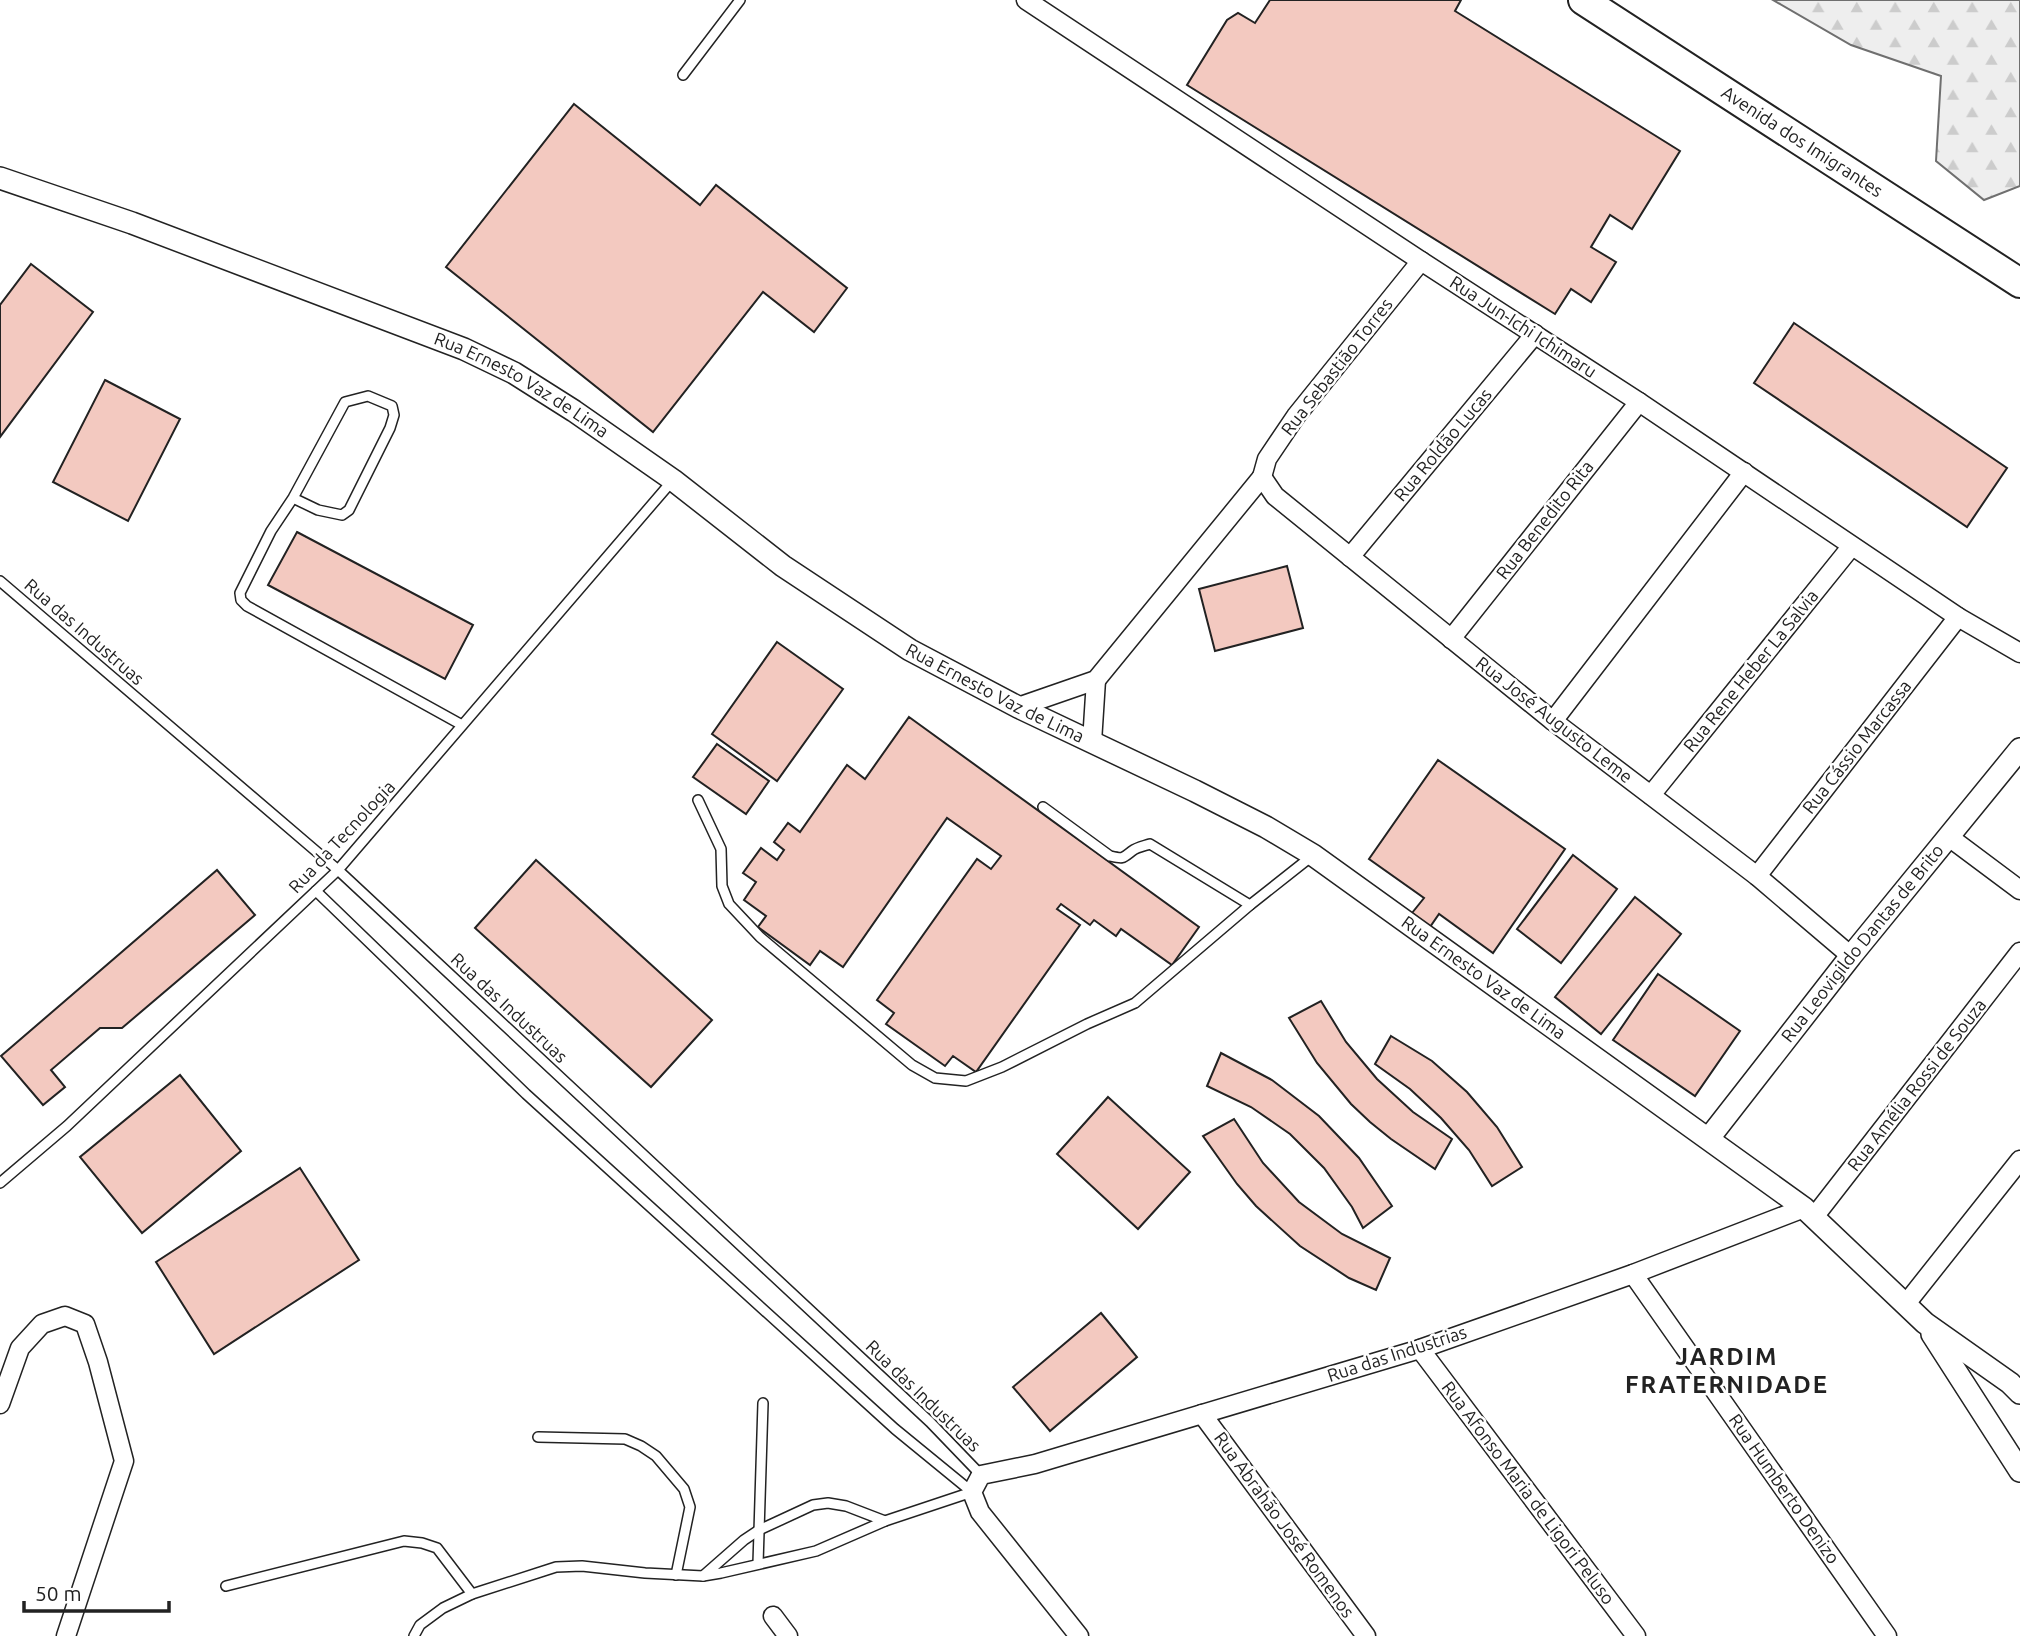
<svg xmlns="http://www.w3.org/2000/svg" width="2020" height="1636" font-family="Ubuntu,sans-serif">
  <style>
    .forest { fill: url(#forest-firs); stroke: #6f6f6f; stroke-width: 2 }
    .building { fill: #f3c9c0; stroke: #222; stroke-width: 2 }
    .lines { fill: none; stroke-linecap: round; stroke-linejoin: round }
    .service-casing { stroke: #222; stroke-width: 12 }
    .minor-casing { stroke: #222; stroke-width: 21 }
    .tertiary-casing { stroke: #222; stroke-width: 24 }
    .primary-casing { stroke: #222; stroke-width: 32 }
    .service { stroke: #fff; stroke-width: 9 }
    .minor { stroke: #fff; stroke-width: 18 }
    .tertiary { stroke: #fff; stroke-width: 21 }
    .primary { stroke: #fff; stroke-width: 28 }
    .labels { text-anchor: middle; stroke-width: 5; stroke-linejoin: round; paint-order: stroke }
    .street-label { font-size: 18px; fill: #222; stroke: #fff }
    .district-label { font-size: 24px; font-weight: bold; letter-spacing: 2px; fill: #222; stroke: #fff }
  </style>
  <defs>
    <pattern id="forest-firs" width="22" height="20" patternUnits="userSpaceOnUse" patternTransform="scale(1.75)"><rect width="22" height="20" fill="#eee"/><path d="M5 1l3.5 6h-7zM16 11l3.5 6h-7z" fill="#ccc"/></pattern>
  </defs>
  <rect width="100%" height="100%" fill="#fff"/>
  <!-- forest -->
  <polygon class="forest" points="1773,0 2020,0 2020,186 1984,200 1936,161 1941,76 1851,45"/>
  <!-- building -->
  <g class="building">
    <polygon points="1270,0 1461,0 1455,11 1680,151 1632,229 1610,215 1591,247 1616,262 1591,302 1571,289 1555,314 1187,85 1227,20 1238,13 1255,23"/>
    <polygon points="574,104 700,205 716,185 847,288 814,332 763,292 653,432 446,267"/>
    <polygon points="31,264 93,312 0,437 0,305"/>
    <polygon points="1794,323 2007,468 1967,527 1754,383"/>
    <polygon points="105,380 180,419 128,521 53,482"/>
    <polygon points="297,532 473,625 445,679 268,585"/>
    <polygon points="1287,566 1303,628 1215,651 1199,589"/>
    <polygon points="777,642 843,689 777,781 712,734"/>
    <polygon points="909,717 1199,927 1172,965 1121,929 1116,936 1094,920 1090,925 1061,904 1057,909 1080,925 976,1072 953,1056 945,1066 886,1024 894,1013 877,1000 977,859 991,869 1001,856 947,818 843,967 820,951 810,965 758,927 766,916 744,900 756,882 743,873 761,848 777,860 784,850 774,842 788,823 800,832 847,765 865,779"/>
    <polygon points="717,744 769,781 746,814 693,777"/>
    <polygon points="1438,760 1565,849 1493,953 1439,914 1430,927 1412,913 1424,898 1369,859"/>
    <polygon points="1573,855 1617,889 1561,963 1517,929"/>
    <polygon points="536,860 712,1020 651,1087 475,928"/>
    <polygon points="217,870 255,915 122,1028 100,1028 51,1070 65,1087 43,1105 1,1056"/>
    <polygon points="1635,897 1681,934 1601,1034 1555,997"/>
    <polygon points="1658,974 1740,1031 1695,1096 1613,1040"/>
    <polygon points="1321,1001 1346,1042 1377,1079 1413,1112 1452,1139 1435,1169 1391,1139 1370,1122 1351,1104 1317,1063 1289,1018"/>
    <polygon points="1391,1036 1432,1061 1467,1092 1497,1127 1522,1167 1492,1186 1469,1150 1441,1118 1410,1089 1375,1064"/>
    <polygon points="1221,1053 1272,1080 1319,1116 1359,1158 1392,1206 1363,1228 1352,1207 1324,1168 1290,1134 1251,1107 1207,1086"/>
    <polygon points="180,1075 241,1151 142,1233 80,1157"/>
    <polygon points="1108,1097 1190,1172 1138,1229 1057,1154"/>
    <polygon points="1234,1119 1263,1163 1299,1202 1342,1234 1390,1258 1376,1290 1349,1278 1300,1246 1256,1206 1237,1184 1203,1136"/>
    <polygon points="300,1168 359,1260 214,1354 156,1262"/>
    <polygon points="1101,1313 1137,1357 1050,1431 1013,1387"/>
  </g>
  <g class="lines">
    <defs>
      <g id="service">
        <polyline points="683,75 740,0"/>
        <polyline points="293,498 318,510 342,515 349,510 390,428 394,415 392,406 368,396 345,402 293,498 271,531 240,593 241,600 247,606 462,725"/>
        <polyline points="0,581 338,870 930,1422 981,1475"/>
        <polyline points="698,800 721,849 722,886 729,904 760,937 912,1065 935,1078 966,1081 1002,1067 1087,1024 1135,1003 1250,905 1312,856"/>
        <path d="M1043 807 1110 856C1123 859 1122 859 1132 851 1137 847 1144 846 1150 844L1250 905"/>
        <polyline points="316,891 526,1094 895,1429 972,1492"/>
        <polyline points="0,1183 67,1126 338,870 673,480"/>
        <polyline points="538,1437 625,1439 641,1446 656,1456 684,1489 690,1507 676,1575"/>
        <polyline points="758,1564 763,1403"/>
        <polyline points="703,1576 744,1540 759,1530 813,1505 828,1503 846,1506 885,1521"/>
        <polyline points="226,1586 404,1541 422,1543 437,1548 472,1594"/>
        <polyline points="414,1636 420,1625 443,1608 472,1594 556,1567 582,1566 645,1573 703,1576 721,1573 816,1551 885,1521 972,1492"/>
      </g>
      <g id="minor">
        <polyline points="1026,0 1421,261 1639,402 1958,617 2020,653"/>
        <polyline points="1262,477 1275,496 1553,721 1757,876 1851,956"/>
        <polyline points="1262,477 1267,459 1296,416 1421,261"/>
        <polyline points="1350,557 1535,334"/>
        <polyline points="1451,639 1639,402"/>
        <polyline points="1018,707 1096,680 1262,477"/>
        <polyline points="1553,721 1744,472"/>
        <polyline points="1092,742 1096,680"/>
        <polyline points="1651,795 1851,547"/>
        <polyline points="1949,837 2020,890"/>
        <polyline points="1757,876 1958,617"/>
        <polyline points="1814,1217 2020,952"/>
        <polyline points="1633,1274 1887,1636"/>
        <polyline points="1905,1305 2020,1160"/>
        <polyline points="1420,1349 1636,1636"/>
        <polyline points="0,1404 20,1348 42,1324 65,1316 85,1324 98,1362 124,1461 66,1636"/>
        <polyline points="1202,1414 1366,1636"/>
        <polyline points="773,1616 788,1636"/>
        <polyline points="1079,1636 980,1512 972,1492 981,1475 1035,1464 1420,1349 1633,1274 1804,1208"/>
      </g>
      <g id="tertiary">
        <path id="s1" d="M0 178 132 223 464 349 514 373 574 411 673 480 783 566 910 650 1018 707 1195 791 1266 827 1313 855 1804 1208 1925 1323 2010 1383 2020 1393"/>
        <path id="s2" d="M1709 1138 1851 956 2020 749"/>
        <polyline points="1932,1334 2020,1471"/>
      </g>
      <g id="primary">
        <path id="s3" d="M1583 0 2020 283"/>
      </g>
    </defs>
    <!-- service casing -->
    <use href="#service" class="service-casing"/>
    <!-- minor casing -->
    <use href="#minor" class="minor-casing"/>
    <!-- tertiary casing -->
    <use href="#tertiary" class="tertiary-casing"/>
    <!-- primary casing -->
    <use href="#primary" class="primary-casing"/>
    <!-- service -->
    <use href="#service" class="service"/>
    <!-- minor -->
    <use href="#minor" class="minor"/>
    <!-- tertiary -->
    <use href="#tertiary" class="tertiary"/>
    <!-- primary -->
    <use href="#primary" class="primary"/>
  </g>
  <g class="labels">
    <!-- street labels -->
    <g class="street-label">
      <text dy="6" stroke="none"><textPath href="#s3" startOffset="261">Avenida dos Imigrantes</textPath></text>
      <text transform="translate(1523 327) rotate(33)" y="6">Rua Jun-Ichi Ichimaru</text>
      <text transform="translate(1337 367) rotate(-52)" y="6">Rua Sebastião Torres</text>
      <text dy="6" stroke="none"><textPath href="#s1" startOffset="562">Rua Ernesto Vaz de Lima</textPath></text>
      <text transform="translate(1443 445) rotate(-50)" y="6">Rua Roldão Lucas</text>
      <text transform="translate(1545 520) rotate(-52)" y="6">Rua Benedito Rita</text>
      <text transform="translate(84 632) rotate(41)" y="6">Rua das Industruas</text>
      <text transform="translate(1751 671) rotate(-51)" y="6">Rua Rene Heber La Salvia</text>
      <text dy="6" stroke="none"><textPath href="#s1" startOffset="1129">Rua Ernesto Vaz de Lima</textPath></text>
      <text transform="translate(1554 720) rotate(38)" y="6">Rua José Augusto Leme</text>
      <text transform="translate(1857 747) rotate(-52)" y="6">Rua Cássio Marcassa</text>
      <text transform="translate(342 837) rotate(-47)" y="6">Rua da Tecnologia</text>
      <text dy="6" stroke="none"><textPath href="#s2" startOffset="248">Rua Leovigildo Dantas de Brito</textPath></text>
      <text dy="6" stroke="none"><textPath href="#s1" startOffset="1696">Rua Ernesto Vaz de Lima</textPath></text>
      <text transform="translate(509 1008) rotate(43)" y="6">Rua das Industruas</text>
      <text transform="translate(1917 1085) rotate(-52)" y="6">Rua Amélia Rossi de Souza</text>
      <text transform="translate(1397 1354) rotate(-18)" y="6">Rua das Industrias</text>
      <text transform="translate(923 1396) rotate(44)" y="6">Rua das Industruas</text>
      <text transform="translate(1784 1489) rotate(55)" y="6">Rua Humberto Denizo</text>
      <text transform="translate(1528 1493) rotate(53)" y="6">Rua Afonso Maria de Ligori Peluso</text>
      <text transform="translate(1284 1525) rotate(54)" y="6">Rua Abrahão José Romenos</text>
    </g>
    <!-- district labels -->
    <g class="district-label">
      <text x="1727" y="1365">JARDIM<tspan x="1727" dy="28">FRATERNIDADE</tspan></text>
    </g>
  </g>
  <!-- scale -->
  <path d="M24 1601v10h145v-10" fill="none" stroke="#222222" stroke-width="3.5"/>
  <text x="35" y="1601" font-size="21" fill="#222222" stroke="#ffffff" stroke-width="5" paint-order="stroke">50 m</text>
</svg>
